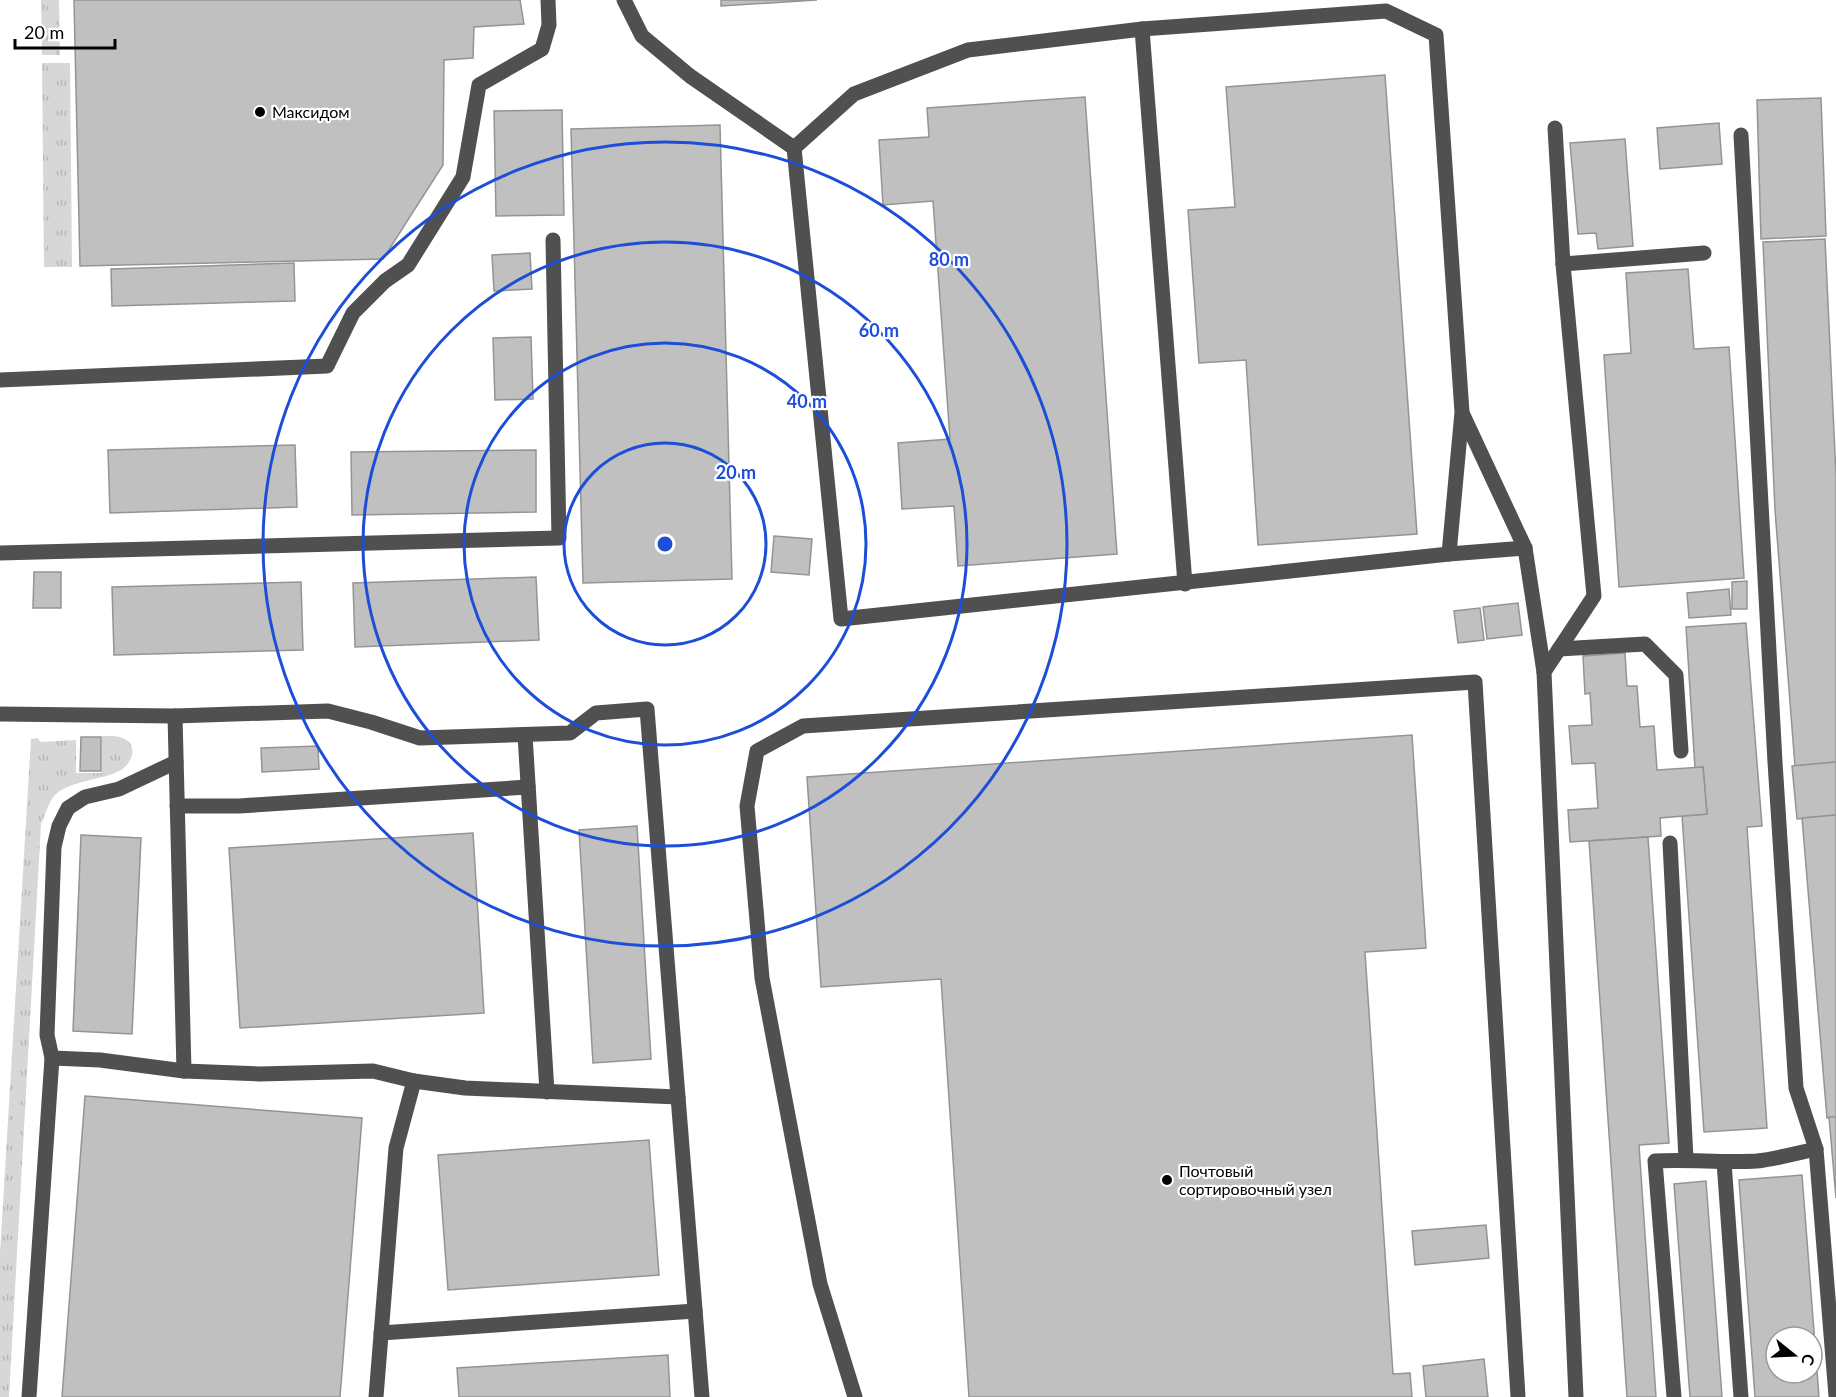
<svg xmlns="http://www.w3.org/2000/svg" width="1836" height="1397" font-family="Lato,sans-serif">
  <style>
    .grass { fill: url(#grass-tufts) }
    .building { fill: #c0c0c0; stroke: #949494; stroke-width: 1.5; fill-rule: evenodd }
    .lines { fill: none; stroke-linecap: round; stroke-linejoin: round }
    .minor { stroke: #505050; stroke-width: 15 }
    .ring { fill: none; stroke: #1d4ed8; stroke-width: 3 }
    .poi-dot { fill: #000; stroke: #fff; stroke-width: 2 }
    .labels { text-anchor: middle; stroke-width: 4.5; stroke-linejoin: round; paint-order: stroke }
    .poi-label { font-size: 16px; fill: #000; stroke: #fff; text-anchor: start }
    .centre { fill: #1d4ed8; stroke: #fff; stroke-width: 3 }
    .ring-label { font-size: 18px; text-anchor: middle; font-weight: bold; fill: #1d4ed8; stroke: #fff; stroke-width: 4.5; stroke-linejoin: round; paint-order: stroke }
  </style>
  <defs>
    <pattern id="grass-tufts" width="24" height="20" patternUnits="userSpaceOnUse" patternTransform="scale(1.5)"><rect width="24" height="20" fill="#d7d7d7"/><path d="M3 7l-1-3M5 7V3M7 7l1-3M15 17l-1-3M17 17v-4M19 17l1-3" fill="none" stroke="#b7b7b7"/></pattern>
  </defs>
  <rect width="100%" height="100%" fill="#fff"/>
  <!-- grass -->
  <g class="grass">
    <polygon points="41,0 59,0 60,55 42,55"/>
    <polygon points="42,63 70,63 72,267 44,267"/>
    <path d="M102 736C109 736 118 735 125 739 140 748 130 767 117 772 100 780 71 781 56 794 49 800 45 816 41 824L9 1397H0V1253L31 739 38 738 40 742 76 740V773H102Z"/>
  </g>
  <!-- building -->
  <g class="building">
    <polygon points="74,0 520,0 524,24 474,27 473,58 444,60 443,165 383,259 80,266"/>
    <polygon points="721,0 817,0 721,6"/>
    <polygon points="1385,75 1417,534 1258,545 1246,360 1199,363 1188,210 1235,207 1226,87"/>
    <polygon points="1085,97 1117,554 958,566 954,506 902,509 898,443 950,439 933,201 883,205 879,140 929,137 927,108"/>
    <polygon points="1821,98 1826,236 1761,239 1757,100"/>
    <polygon points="562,110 564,215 496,216 494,111"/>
    <polygon points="1719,123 1722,164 1660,169 1657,128"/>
    <polygon points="720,125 732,579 583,583 571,129"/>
    <polygon points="1625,139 1633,246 1598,249 1596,233 1578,234 1570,143"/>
    <polygon points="1825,239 1836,475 1836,762 1795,766 1775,510 1763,242"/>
    <polygon points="530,253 532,289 494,291 492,255"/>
    <polygon points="294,263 295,301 112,306 111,269"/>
    <polygon points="1688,269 1694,349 1729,347 1744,578 1619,587 1604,355 1631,353 1626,273"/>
    <polygon points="531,337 533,399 495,400 493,338"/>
    <polygon points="295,445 297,507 110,513 108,450"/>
    <polygon points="536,450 536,512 352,515 351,452"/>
    <polygon points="774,536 812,539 809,575 771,572"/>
    <polygon points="34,572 61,572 61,608 33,608"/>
    <polygon points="536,577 539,640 355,647 353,583"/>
    <polygon points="1747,581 1747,609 1732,609 1732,582"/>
    <polygon points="301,582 303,650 114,655 112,587"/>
    <polygon points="1729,589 1731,615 1689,618 1687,593"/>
    <polygon points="1518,603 1522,635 1487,639 1483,607"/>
    <polygon points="1480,608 1484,640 1458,643 1454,611"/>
    <polygon points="1746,623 1762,826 1747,827 1767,1128 1704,1132 1682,816 1707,814 1703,767 1695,768 1686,627"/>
    <polygon points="1625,653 1627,686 1637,686 1640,727 1654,726 1657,770 1703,767 1707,814 1660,818 1661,836 1570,842 1568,810 1598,808 1595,763 1572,764 1569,726 1592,725 1590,693 1585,694 1583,656"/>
    <polygon points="1412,735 1426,948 1365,952 1393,1374 1410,1373 1412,1397 969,1397 941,979 821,987 807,777"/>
    <polygon points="81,737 101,737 101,771 80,771"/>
    <polygon points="318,746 319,769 262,772 261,748"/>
    <polygon points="1836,762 1836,815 1797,819 1792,766"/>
    <polygon points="1836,815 1836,1117 1827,1118 1802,818"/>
    <polygon points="637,826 651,1059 593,1063 579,830"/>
    <polygon points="473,833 484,1013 240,1028 229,848"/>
    <polygon points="81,835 141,838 132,1034 73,1031"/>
    <polygon points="1648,837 1669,1143 1639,1145 1656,1397 1627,1397 1589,841"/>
    <polygon points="85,1096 362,1118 340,1397 62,1397"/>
    <polygon points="1829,1117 1836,1117 1836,1198"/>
    <polygon points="649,1140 659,1275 448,1290 438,1155"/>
    <path d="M1802 1175 1819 1397H1755L1739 1180ZM1776 1337H1812V1373H1776Z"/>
    <polygon points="1706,1181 1722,1397 1690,1397 1674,1184"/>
    <polygon points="1486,1225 1489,1258 1415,1265 1412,1231"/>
    <polygon points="668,1355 670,1397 459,1397 457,1368"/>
    <polygon points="1484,1359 1488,1397 1426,1397 1423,1366"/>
  </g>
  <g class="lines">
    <!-- minor -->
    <g class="minor">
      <polyline points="624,0 642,36 690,76 794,148 841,619 1449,554 1525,548"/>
      <polyline points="1142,29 1185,584"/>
      <polyline points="1555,128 1563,264 1594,596 1544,672 1576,1397"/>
      <polyline points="1741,135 1775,762 1796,1088 1816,1149 1836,1396"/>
      <polyline points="794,148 854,94 968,50 1142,29 1386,11 1436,35 1462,412 1449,554"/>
      <polyline points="1563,264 1704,253"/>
      <polyline points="0,380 327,366 353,313 385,281 408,265 463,177 479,85 542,49 549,25 548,0"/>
      <polyline points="1463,415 1525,548 1544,672"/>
      <polyline points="0,553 559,538 553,240"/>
      <polyline points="1559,649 1645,644 1676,675 1681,751"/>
      <polyline points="0,714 175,716 328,711 371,722 420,738 570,733 596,713 647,709 702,1397"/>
      <polyline points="175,716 184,1071"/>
      <polyline points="525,735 547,1092"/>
      <polyline points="177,806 239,806 528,787"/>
      <polyline points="1670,843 1686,1159"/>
      <polyline points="52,1058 100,1060 184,1071 260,1074 373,1071 414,1081 465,1088 678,1097"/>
      <polyline points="1724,1162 1741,1397"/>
      <polyline points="381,1333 695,1311"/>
      <polyline points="29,1397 52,1058 47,1035 54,847 59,826 68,808 85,797 119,789 176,762"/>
      <polyline points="376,1397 396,1148 414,1081"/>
      <polyline points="855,1397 820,1284 762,978 747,806 757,751 803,726 1475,682 1518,1397"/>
      <path d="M1674 1397 1655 1161C1689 1159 1722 1163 1757 1161 1776 1159 1797 1153 1816 1149"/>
    </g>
  </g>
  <!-- distance rings -->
  <g class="ring">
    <circle cx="665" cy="544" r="101"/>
    <circle cx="665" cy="544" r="201"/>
    <circle cx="665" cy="544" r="302"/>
    <circle cx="665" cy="544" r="402"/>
  </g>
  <!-- markers -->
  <g class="poi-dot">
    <circle cx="260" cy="112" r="6"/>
    <circle cx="1167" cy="1180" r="6"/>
  </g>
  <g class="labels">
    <!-- poi labels -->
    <g class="poi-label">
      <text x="272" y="118">Максидом</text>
      <text x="1179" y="1177">Почтовый<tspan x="1179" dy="18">сортировочный узел</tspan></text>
    </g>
  </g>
  <circle cx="665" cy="544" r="9" class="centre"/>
  <g class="ring-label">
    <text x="949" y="266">80 m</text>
    <text x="879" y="337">60 m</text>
    <text x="807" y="408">40 m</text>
    <text x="736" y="479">20 m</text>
  </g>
  <!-- north arrow -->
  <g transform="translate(1794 1355) rotate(108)"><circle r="28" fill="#ffffff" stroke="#999999" stroke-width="1.5"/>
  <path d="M0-4.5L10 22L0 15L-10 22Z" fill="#000000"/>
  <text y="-9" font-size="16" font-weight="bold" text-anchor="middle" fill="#000000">С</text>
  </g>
  <!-- scale -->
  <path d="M15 39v9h100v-9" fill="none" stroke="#000000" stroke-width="3"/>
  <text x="24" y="39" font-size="18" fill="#000000" stroke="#ffffff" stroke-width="4.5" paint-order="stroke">20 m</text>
</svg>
